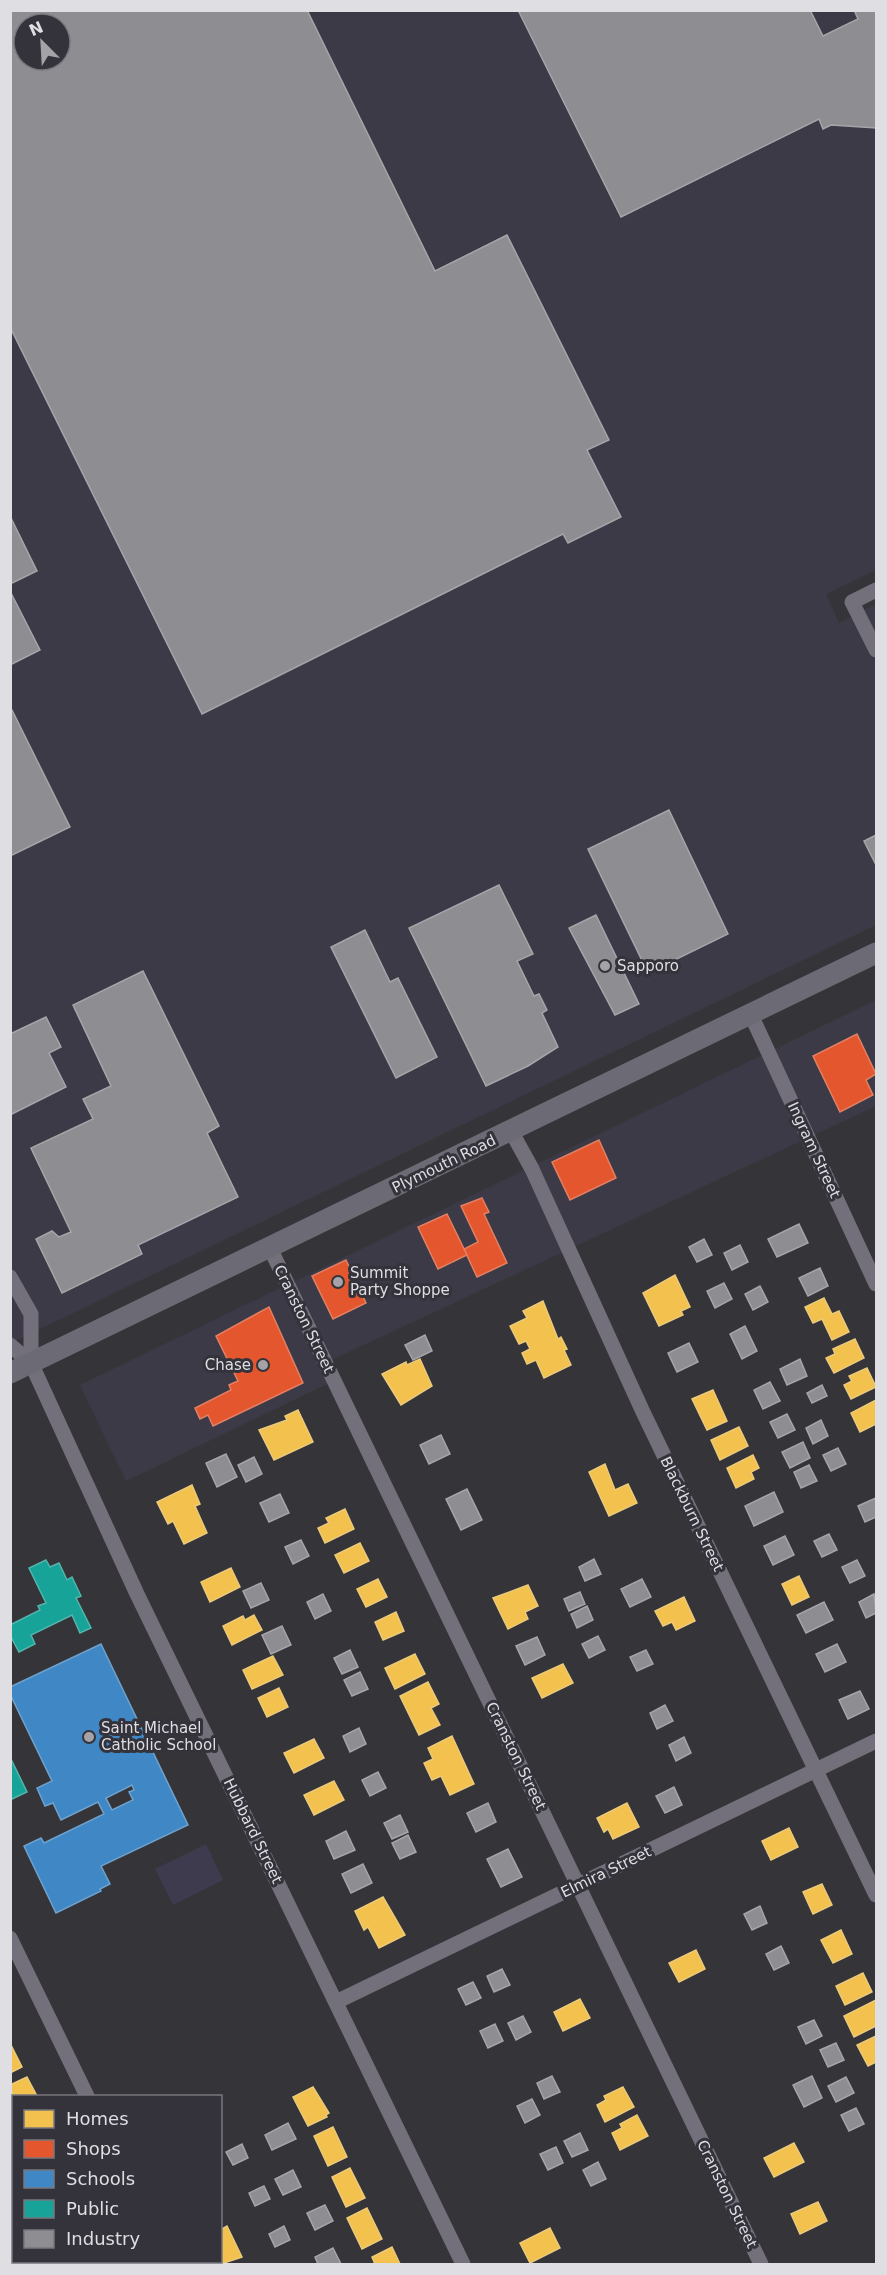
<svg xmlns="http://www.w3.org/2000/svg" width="887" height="2275" font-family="'DejaVu Sans',sans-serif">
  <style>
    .built { fill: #3d3a47; fill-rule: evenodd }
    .green { fill: #3f3b4f }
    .homes { fill: #f2c14e; stroke: #ecca7b; stroke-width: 1.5 }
    .shops { fill: #e4572e; stroke: #e28064; stroke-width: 1.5 }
    .schools { fill: #3f88c5; stroke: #6fa2ce; stroke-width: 1.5; fill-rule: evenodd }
    .public { fill: #17a398; stroke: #53b5ae; stroke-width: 1.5 }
    .industry { fill: #8d8d92; stroke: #a6a5aa; stroke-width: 1.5; fill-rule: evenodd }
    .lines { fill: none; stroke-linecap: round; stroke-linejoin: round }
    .street { stroke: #73707b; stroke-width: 15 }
    .secondary { stroke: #6c6a74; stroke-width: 21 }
    .poi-dot { fill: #a4a3a8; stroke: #34333b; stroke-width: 2 }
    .labels { text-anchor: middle; stroke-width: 6; stroke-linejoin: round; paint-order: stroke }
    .poi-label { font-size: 15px; fill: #dfdee3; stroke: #34333b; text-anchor: start }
    .street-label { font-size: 15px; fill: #dfdee3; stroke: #34333b }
  </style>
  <rect width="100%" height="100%" fill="#353539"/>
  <!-- built -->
  <g class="built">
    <path d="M11 11H876V570L826 594 839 623 876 604V925L11 1343ZM24 24H60V60H24Z"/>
    <polygon points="876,1000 876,1106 325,1363 333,1381 126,1481 80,1385"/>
  </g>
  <!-- green -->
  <polygon class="green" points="206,1844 223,1880 173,1905 155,1869"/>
  <!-- homes -->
  <g class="homes">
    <polygon points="675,1275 690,1307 681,1311 683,1315 659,1326 643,1293"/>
    <polygon points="824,1298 832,1314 839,1311 849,1332 832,1340 822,1319 813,1323 805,1307"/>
    <polygon points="543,1301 558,1339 561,1337 567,1349 564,1350 571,1365 544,1378 536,1360 527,1364 522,1353 530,1349 526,1341 519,1344 510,1326 527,1318 523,1311"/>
    <polygon points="855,1339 864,1358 834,1373 826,1358 835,1354 833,1349"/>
    <polygon points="420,1359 432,1386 401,1405 382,1374 406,1362 407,1365"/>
    <polygon points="867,1368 876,1387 851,1399 844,1385 852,1381 849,1376"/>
    <polygon points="713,1390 727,1421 707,1430 692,1399"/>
    <polygon points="876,1400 876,1424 860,1432 851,1413"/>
    <polygon points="298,1410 313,1442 274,1460 259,1430 287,1420 285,1416"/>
    <polygon points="739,1427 748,1446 720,1460 711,1440"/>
    <polygon points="753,1455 759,1468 751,1472 754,1479 736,1488 727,1468"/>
    <polygon points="605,1464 615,1490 628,1484 637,1503 609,1516 589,1472"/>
    <polygon points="192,1485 200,1504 195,1506 207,1533 184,1544 173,1521 168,1524 157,1502"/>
    <polygon points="345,1509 354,1529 325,1543 318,1528 329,1523 326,1518"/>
    <polygon points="360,1543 369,1561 344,1573 335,1555"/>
    <polygon points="231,1568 240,1587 210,1602 201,1582"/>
    <polygon points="799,1576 809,1597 792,1605 782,1584"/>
    <polygon points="378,1579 387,1597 366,1607 357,1589"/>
    <polygon points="528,1585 538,1606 525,1612 528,1619 508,1629 493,1598"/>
    <polygon points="684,1597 695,1621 676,1630 672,1622 663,1626 655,1611"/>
    <polygon points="396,1612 404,1631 383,1640 375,1622"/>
    <polygon points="254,1615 262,1630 232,1645 223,1626 243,1616 245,1620"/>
    <polygon points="415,1654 425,1674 395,1689 385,1668"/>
    <polygon points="273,1656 283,1675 252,1689 243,1670"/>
    <polygon points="563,1664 573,1683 542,1698 532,1678"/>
    <polygon points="428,1682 439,1704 431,1708 440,1725 419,1735 400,1696"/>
    <polygon points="279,1688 288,1707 267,1717 258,1698"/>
    <polygon points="452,1736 474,1784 450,1795 441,1776 432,1780 424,1763 433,1759 428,1748"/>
    <polygon points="314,1739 324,1758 294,1773 284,1753"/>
    <polygon points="334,1781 344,1800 314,1815 304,1795"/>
    <polygon points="627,1803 639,1827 613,1839 608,1829 604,1832 597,1818"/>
    <polygon points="789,1828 798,1847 771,1860 762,1841"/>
    <polygon points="822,1884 832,1905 813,1914 803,1892"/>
    <polygon points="383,1897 405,1935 379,1948 368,1927 364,1930 355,1911"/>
    <polygon points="841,1930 852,1954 833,1963 821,1940"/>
    <polygon points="696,1950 705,1969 679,1982 669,1963"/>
    <polygon points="863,1973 872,1992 845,2005 836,1986"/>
    <polygon points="580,1999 590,2018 563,2031 554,2012"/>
    <polygon points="876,2000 876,2026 854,2037 844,2016"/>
    <polygon points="876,2036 876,2062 868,2066 857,2045"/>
    <polygon points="10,2043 22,2067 10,2073"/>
    <polygon points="27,2077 37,2096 14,2096 14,2099 10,2085"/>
    <polygon points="313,2087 329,2113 326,2115 327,2117 308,2126 293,2097"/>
    <polygon points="623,2087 634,2107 605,2122 597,2105 606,2100 604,2096"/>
    <polygon points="637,2115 648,2136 620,2150 612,2133 622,2128 620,2124"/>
    <polygon points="333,2127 347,2157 328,2166 314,2136"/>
    <polygon points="794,2143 804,2162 774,2177 764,2158"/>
    <polygon points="350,2168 365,2198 346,2207 332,2177"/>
    <polygon points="818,2202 827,2221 800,2234 791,2214"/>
    <polygon points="367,2208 382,2239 362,2249 347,2218"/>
    <polygon points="227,2226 242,2257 221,2264 220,2230"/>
    <polygon points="550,2228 560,2248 530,2263 520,2243"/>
    <polygon points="392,2247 400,2264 375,2264 372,2257"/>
  </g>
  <!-- shops -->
  <g class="shops">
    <polygon points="857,1034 876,1074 866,1080 873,1095 840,1112 813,1056"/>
    <polygon points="599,1140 616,1178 570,1200 552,1162"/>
    <polygon points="482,1198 489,1212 484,1214 507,1263 477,1277 464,1249 478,1242 461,1206"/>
    <polygon points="447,1214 467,1255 438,1269 418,1227"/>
    <polygon points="346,1260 366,1303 333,1319 312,1276"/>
    <polygon points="269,1307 303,1383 213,1426 208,1415 200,1419 195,1408 231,1390 229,1385 238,1381 216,1336"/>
  </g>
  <!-- schools -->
  <path class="schools" d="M101 1644 188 1825 101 1866 110 1884 100 1889 101 1891 56 1913 24 1846 41 1838 44 1843 104 1814 98 1802 61 1820 53 1803 45 1806 37 1788 52 1781 10 1694V1687ZM132 1785 134 1790 129 1792 133 1800 112 1810 106 1798Z"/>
  <!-- public -->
  <g class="public">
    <polygon points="46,1560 50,1567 59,1563 67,1580 72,1577 81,1596 76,1598 91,1628 80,1633 72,1615 31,1635 35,1644 19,1652 10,1635 10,1625 40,1610 38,1606 46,1603 29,1568"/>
    <polygon points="10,1757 27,1792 10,1800"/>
  </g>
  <!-- industry -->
  <g class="industry">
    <path d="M10 10H307L435 271 507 235 609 440 587 450 621 517 568 543 563 534 202 714 10 327ZM24 24H60V60H24Z"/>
    <polygon points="518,10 810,10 823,36 858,19 854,10 876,10 876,128 831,125 823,129 819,119 621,217"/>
    <polygon points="11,518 37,571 10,584 10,519"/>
    <polygon points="10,591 40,650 10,665"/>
    <polygon points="12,710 70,827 10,856 10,711"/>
    <polygon points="669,810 728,934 648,973 588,849"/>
    <polygon points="876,835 876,862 875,863 864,841"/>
    <polygon points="499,885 533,954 517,961 534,996 539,994 547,1010 542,1013 558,1047 528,1066 486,1086 409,928"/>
    <polygon points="596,915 639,1004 615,1015 569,928"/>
    <polygon points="365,930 390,982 398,978 437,1057 396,1078 331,947"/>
    <polygon points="143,971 219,1126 207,1133 238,1197 138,1245 142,1254 62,1293 36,1239 52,1231 59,1237 71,1232 31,1148 93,1119 83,1099 111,1086 73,1005"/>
    <polygon points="46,1017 61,1047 49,1053 66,1087 10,1115 10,1034"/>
    <polygon points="799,1224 808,1243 777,1257 768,1239"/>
    <polygon points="704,1239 712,1255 697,1262 689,1247"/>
    <polygon points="740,1245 748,1262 732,1270 724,1253"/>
    <polygon points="820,1268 828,1286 808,1296 799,1278"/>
    <polygon points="724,1283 732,1299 715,1308 707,1291"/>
    <polygon points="760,1286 768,1302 753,1310 745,1294"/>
    <polygon points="745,1326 757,1351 742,1359 730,1334"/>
    <polygon points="425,1335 432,1351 413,1360 405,1345"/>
    <polygon points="689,1343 698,1362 677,1372 668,1353"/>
    <polygon points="800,1359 807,1376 787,1385 780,1369"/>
    <polygon points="770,1382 780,1401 763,1409 754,1390"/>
    <polygon points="822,1385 827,1396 812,1403 807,1393"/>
    <polygon points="787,1414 795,1430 778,1438 770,1422"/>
    <polygon points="821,1420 828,1436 813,1444 806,1428"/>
    <polygon points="441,1435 450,1454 429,1464 420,1445"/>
    <polygon points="803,1442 810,1458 790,1468 782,1452"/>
    <polygon points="838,1448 846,1464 831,1471 823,1455"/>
    <polygon points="226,1454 237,1477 217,1487 206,1463"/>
    <polygon points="254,1457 262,1474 246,1482 238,1465"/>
    <polygon points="809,1465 817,1481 801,1488 794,1472"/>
    <polygon points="467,1489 482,1520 461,1530 446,1499"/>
    <polygon points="774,1492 783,1512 754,1526 745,1506"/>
    <polygon points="280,1494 289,1513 269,1522 260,1503"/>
    <polygon points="876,1498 876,1517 865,1522 858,1506"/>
    <polygon points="829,1534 837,1550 822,1557 814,1541"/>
    <polygon points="785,1536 794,1555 773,1565 764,1546"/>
    <polygon points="301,1540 309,1556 293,1564 285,1547"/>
    <polygon points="594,1559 601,1574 585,1581 579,1567"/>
    <polygon points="857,1560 865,1576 850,1583 842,1567"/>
    <polygon points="642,1579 651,1597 630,1607 621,1589"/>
    <polygon points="261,1583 269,1600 251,1608 243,1591"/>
    <polygon points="580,1592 585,1604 569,1611 564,1599"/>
    <polygon points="323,1594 331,1611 315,1619 307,1602"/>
    <polygon points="874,1594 876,1613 866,1618 859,1602"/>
    <polygon points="824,1602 833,1620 806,1633 797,1615"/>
    <polygon points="587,1606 593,1620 577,1628 571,1614"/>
    <polygon points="282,1626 291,1645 271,1654 262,1635"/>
    <polygon points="598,1636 605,1650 589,1658 582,1644"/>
    <polygon points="537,1637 545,1655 525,1665 516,1646"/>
    <polygon points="837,1644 846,1662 825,1672 816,1654"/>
    <polygon points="350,1650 358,1667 342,1674 334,1658"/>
    <polygon points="646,1650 653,1664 637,1671 630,1657"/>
    <polygon points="360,1672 368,1689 352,1696 344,1680"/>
    <polygon points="860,1691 869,1709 848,1719 839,1700"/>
    <polygon points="665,1705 673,1721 657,1729 650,1713"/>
    <polygon points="359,1728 366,1744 350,1752 343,1736"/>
    <polygon points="684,1737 691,1753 676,1761 669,1745"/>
    <polygon points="378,1772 386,1788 370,1796 362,1780"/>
    <polygon points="674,1787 682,1805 665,1813 656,1796"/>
    <polygon points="488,1803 496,1822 476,1832 467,1813"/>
    <polygon points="400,1815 408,1832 392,1839 384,1823"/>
    <polygon points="346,1831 355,1850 334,1859 326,1841"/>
    <polygon points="408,1835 416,1852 400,1859 392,1843"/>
    <polygon points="508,1849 522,1877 501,1887 487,1859"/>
    <polygon points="363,1864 372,1883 351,1893 342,1874"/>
    <polygon points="760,1906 767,1923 752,1930 744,1914"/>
    <polygon points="781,1946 789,1963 774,1970 766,1954"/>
    <polygon points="502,1969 510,1985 494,1992 487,1976"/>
    <polygon points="473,1982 481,1998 466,2005 458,1989"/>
    <polygon points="523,2016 531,2032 516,2040 508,2023"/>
    <polygon points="814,2020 822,2036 806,2044 798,2027"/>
    <polygon points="495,2024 503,2041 488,2048 480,2031"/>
    <polygon points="836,2043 844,2060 828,2067 820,2050"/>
    <polygon points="552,2076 560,2092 544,2099 537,2083"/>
    <polygon points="812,2076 822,2098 804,2107 793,2085"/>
    <polygon points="846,2077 854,2093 836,2102 828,2086"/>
    <polygon points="532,2099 540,2115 525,2123 517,2106"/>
    <polygon points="856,2108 864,2124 849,2131 841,2115"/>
    <polygon points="288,2123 296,2139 272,2150 265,2135"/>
    <polygon points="580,2133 588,2150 572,2157 564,2141"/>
    <polygon points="242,2144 248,2158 233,2165 226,2152"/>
    <polygon points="556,2147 563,2163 548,2170 540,2154"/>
    <polygon points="598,2162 606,2179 591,2186 583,2170"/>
    <polygon points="293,2170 301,2187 283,2195 275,2179"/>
    <polygon points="264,2186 270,2199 255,2206 249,2193"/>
    <polygon points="325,2205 333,2221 315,2230 307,2213"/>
    <polygon points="284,2226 290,2240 275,2247 269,2234"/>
    <polygon points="333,2248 341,2264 318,2264 315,2257"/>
  </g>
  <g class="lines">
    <!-- street -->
    <g class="street">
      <polyline points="876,590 852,602 876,650"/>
      <polyline points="751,1015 876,1284"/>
      <polyline points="511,1131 532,1169 643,1412 876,1895"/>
      <polyline points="270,1248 761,2264"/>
      <polyline points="10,1277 31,1314 31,1363"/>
      <polyline points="10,1345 31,1363 137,1594 463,2264"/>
      <polyline points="10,1938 87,2096"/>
      <polyline points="336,2002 876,1741"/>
      <polyline points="166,2262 168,2264"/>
    </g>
    <!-- secondary -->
    <polyline class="secondary" points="10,1373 876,953"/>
  </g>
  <!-- markers -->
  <g class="poi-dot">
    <circle cx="605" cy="966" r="6"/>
    <circle cx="338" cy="1282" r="6"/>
    <circle cx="263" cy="1365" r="6"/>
    <circle cx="89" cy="1737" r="6"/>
  </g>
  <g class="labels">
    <!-- poi labels -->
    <g class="poi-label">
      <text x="617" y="971">Sapporo</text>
      <text x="350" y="1278">Summit<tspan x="350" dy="17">Party Shoppe</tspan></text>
      <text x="251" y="1370" text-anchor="end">Chase</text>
      <text x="101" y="1733">Saint Michael<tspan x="101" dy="17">Catholic School</tspan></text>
    </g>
    <!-- street labels -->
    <g class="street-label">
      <text transform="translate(814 1150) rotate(65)" y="5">Ingram Street</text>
      <text transform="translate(444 1164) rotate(-26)" y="5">Plymouth Road</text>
      <text transform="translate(304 1319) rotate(64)" y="5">Cranston Street</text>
      <text transform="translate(692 1514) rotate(64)" y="5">Blackburn Street</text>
      <text transform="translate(516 1756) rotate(64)" y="5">Cranston Street</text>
      <text transform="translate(253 1831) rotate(64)" y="5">Hubbard Street</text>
      <text transform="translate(606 1872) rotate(-26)" y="5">Elmira Street</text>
      <text transform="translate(727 2194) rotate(64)" y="5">Cranston Street</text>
    </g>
  </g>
  <!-- border -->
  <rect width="887" height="2275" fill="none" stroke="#dfdee3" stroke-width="24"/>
  <!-- legend -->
  <rect x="12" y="2095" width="210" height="168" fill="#34333b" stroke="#78777e" stroke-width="1.5"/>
  <rect x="24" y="2110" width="30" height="18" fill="#f2c14e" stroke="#78777e" stroke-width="1.5"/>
  <text x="66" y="2125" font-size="18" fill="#dfdee3">Homes</text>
  <rect x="24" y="2140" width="30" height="18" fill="#e4572e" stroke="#78777e" stroke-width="1.5"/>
  <text x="66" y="2155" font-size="18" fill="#dfdee3">Shops</text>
  <rect x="24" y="2170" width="30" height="18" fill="#3f88c5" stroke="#78777e" stroke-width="1.5"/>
  <text x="66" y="2185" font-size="18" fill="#dfdee3">Schools</text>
  <rect x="24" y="2200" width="30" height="18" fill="#17a398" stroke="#78777e" stroke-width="1.5"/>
  <text x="66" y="2215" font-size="18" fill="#dfdee3">Public</text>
  <rect x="24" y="2230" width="30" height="18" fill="#8d8d92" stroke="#78777e" stroke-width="1.5"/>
  <text x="66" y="2245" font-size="18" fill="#dfdee3">Industry</text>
  <!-- north arrow -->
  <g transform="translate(42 42) rotate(336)"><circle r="28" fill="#34333b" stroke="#78777e" stroke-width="1.5"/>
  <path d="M0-4.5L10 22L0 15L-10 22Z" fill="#a4a3a8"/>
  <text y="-9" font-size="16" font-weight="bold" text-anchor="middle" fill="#dfdee3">N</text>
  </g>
</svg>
